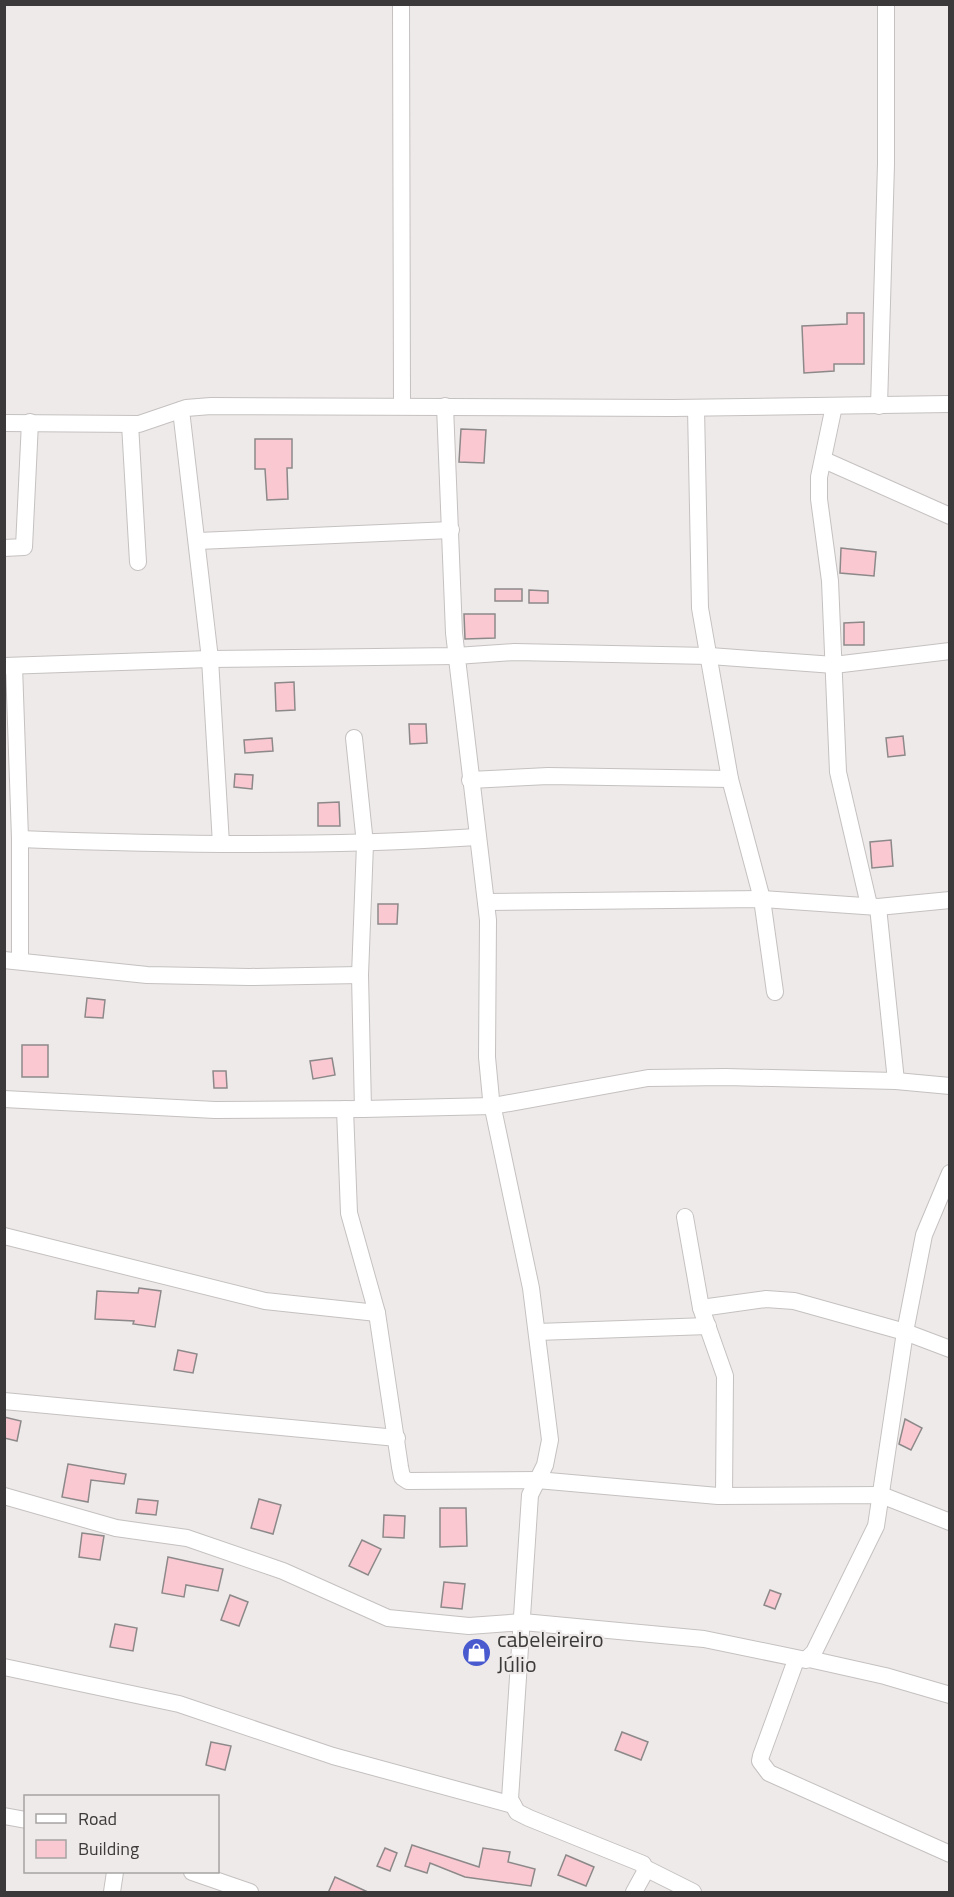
<svg xmlns="http://www.w3.org/2000/svg" width="954" height="1897" font-family="'Titillium Web',sans-serif">
  <style>
    .building { fill: #f9c8d1; stroke: #8d898a; stroke-width: 1.5 }
    .lines { fill: none; stroke-linecap: round; stroke-linejoin: round }
    .minor-casing { stroke: #c5c1c0; stroke-width: 18 }
    .minor { stroke: #fff; stroke-width: 16 }
    .labels { text-anchor: middle; stroke-width: 4.5; stroke-linejoin: round; paint-order: stroke }
    .poi-label { font-size: 22px; fill: #3b3939; stroke: #eeeae9; text-anchor: start }
  </style>
  <rect width="100%" height="100%" fill="#eeeae9"/>
  <!-- building -->
  <g class="building">
    <polygon points="847,313 864,313 864,364 834,364 834,371 804,373 802,326 847,324"/>
    <polygon points="461,429 486,430 484,463 459,462"/>
    <polygon points="255,439 292,439 292,468 287,468 288,499 267,500 265,469 255,469"/>
    <polygon points="841,548 876,552 874,576 840,573"/>
    <rect x="495" y="589" width="27" height="12"/>
    <polygon points="529,590 548,591 548,603 529,603"/>
    <polygon points="464,614 495,614 495,638 465,639"/>
    <polygon points="864,622 864,645 844,645 844,623"/>
    <polygon points="294,682 295,710 276,711 275,683"/>
    <polygon points="409,724 426,724 427,743 410,744"/>
    <polygon points="903,736 905,755 888,757 886,738"/>
    <polygon points="272,738 273,751 245,753 244,740"/>
    <polygon points="235,774 253,775 252,789 234,787"/>
    <polygon points="339,802 340,826 318,826 318,803"/>
    <polygon points="891,840 893,866 872,868 870,842"/>
    <polygon points="378,904 398,904 397,924 378,924"/>
    <polygon points="87,998 105,1000 103,1018 85,1017"/>
    <rect x="22" y="1045" width="26" height="32"/>
    <polygon points="332,1058 335,1075 313,1079 310,1061"/>
    <polygon points="213,1071 226,1071 227,1088 214,1088"/>
    <polygon points="139,1288 161,1291 155,1327 133,1324 134,1321 95,1319 97,1291 138,1293"/>
    <polygon points="178,1350 197,1354 193,1373 174,1370"/>
    <polygon points="4,1417 21,1421 17,1441 4,1438"/>
    <polygon points="905,1419 922,1428 911,1450 899,1444"/>
    <polygon points="68,1464 126,1474 124,1484 91,1480 88,1502 62,1497"/>
    <polygon points="138,1499 158,1501 156,1515 136,1513"/>
    <polygon points="259,1499 281,1505 273,1534 251,1528"/>
    <polygon points="440,1508 466,1508 467,1546 440,1547"/>
    <polygon points="384,1515 405,1516 404,1538 383,1537"/>
    <polygon points="82,1533 104,1536 100,1560 79,1557"/>
    <polygon points="362,1540 381,1549 368,1575 349,1566"/>
    <polygon points="168,1557 223,1569 218,1591 186,1585 184,1597 162,1593"/>
    <polygon points="444,1582 465,1584 462,1609 441,1607"/>
    <polygon points="770,1590 781,1594 775,1609 764,1605"/>
    <polygon points="230,1595 248,1602 239,1626 221,1620"/>
    <polygon points="115,1624 137,1628 133,1651 110,1647"/>
    <polygon points="622,1732 648,1742 641,1760 615,1750"/>
    <polygon points="211,1742 231,1746 225,1770 206,1765"/>
    <polygon points="412,1845 479,1867 483,1848 510,1852 508,1862 535,1869 531,1886 465,1877 430,1863 427,1873 405,1866"/>
    <polygon points="385,1848 397,1853 390,1871 377,1866"/>
    <polygon points="566,1855 594,1867 586,1886 558,1875"/>
    <polygon points="335,1877 370,1893 328,1893"/>
  </g>
  <g class="lines">
    <defs>
      <g id="minor">
        <polyline points="401,4 402,405"/>
        <polyline points="445,406 454,633 488,920 487,1057 491,1099 531,1288 550,1440 545,1465 530,1495 510,1799 517,1812 529,1818 643,1864 645,1872 634,1892"/>
        <polyline points="834,406 819,477 819,499 830,581 838,772 869,905"/>
        <polyline points="879,406 886,164 886,4"/>
        <polyline points="696,408 700,608 730,779 762,899 775,992"/>
        <polyline points="181,410 210,659 221,844"/>
        <polyline points="4,423 139,424 186,408 211,406 673,408 950,404"/>
        <polyline points="130,424 138,562"/>
        <polyline points="824,460 950,516"/>
        <polyline points="198,541 451,530"/>
        <polyline points="4,548 24,547 30,422"/>
        <polyline points="4,666 210,659 456,656 514,652 710,656 834,665 950,651"/>
        <polyline points="14,666 20,838 20,960"/>
        <polyline points="354,738 365,844 360,975 363,1109"/>
        <polyline points="470,780 548,776 730,779"/>
        <path d="M20 839C173 845 324 847 477 837"/>
        <polyline points="486,902 762,899 878,907 950,900"/>
        <polyline points="878,907 896,1081"/>
        <polyline points="4,960 147,975 249,977 360,975"/>
        <polyline points="4,1099 215,1110 363,1109 493,1106 648,1078 726,1077 896,1081 950,1086"/>
        <polyline points="345,1109 349,1213 377,1313 400,1467 402,1477 408,1481 537,1480 718,1496 881,1495 950,1522"/>
        <polyline points="685,1217 701,1308 725,1376 724,1496"/>
        <polyline points="4,1236 265,1301 377,1313"/>
        <polyline points="701,1308 766,1299 794,1301 905,1332 950,1349"/>
        <polyline points="537,1332 708,1326"/>
        <polyline points="4,1401 397,1438"/>
        <polyline points="4,1496 116,1528 187,1538 283,1571 388,1618 469,1626 523,1622 704,1639 806,1660 814,1652 876,1526 905,1332 924,1235 950,1173"/>
        <polyline points="809,1659 885,1676 950,1695"/>
        <polyline points="796,1660 761,1756 760,1761 769,1773 950,1854"/>
        <polyline points="4,1667 179,1704 333,1756 513,1805"/>
        <polyline points="4,1816 26,1820"/>
        <polyline points="645,1868 693,1892"/>
        <polyline points="192,1872 250,1892"/>
        <polyline points="112,1892 115,1872"/>
      </g>
    </defs>
    <!-- minor casing -->
    <use href="#minor" class="minor-casing"/>
    <!-- minor -->
    <use href="#minor" class="minor"/>
  </g>
  <!-- icons -->
  <defs>
    <symbol id="shop-disc" viewBox="-11 -11 22 22"><circle r="9.5" fill="#495acf" stroke="#eeeae9"/><path d="M-5-2.5h2.3a2.7 3.5 0 0 1 5.4 0H5L5.5 6h-11ZM-1.5-2.5h3a1.5 2.3 0 0 0-3 0Z" fill="#fff"/></symbol>
  </defs>
  <g fill-rule="evenodd">
    <use href="#shop-disc" x="460" y="1636" width="33" height="33"/>
  </g>
  <g class="labels">
    <!-- poi labels -->
    <g class="poi-label">
      <text x="497" y="1647">cabeleireiro<tspan x="497" dy="25">Júlio</tspan></text>
    </g>
  </g>
  <!-- border -->
  <rect width="954" height="1897" fill="none" stroke="#3b3939" stroke-width="12"/>
  <!-- legend -->
  <rect x="24" y="1795" width="195" height="78" fill="#eeeae9" stroke="#a6a3a3" stroke-width="1.5"/>
  <rect x="36" y="1814" width="30" height="9" fill="#ffffff" stroke="#a6a3a3" stroke-width="1.5"/>
  <text x="78" y="1825" font-size="18" fill="#3b3939">Road</text>
  <rect x="36" y="1840" width="30" height="18" fill="#f9c8d1" stroke="#a6a3a3" stroke-width="1.5"/>
  <text x="78" y="1855" font-size="18" fill="#3b3939">Building</text>
</svg>
